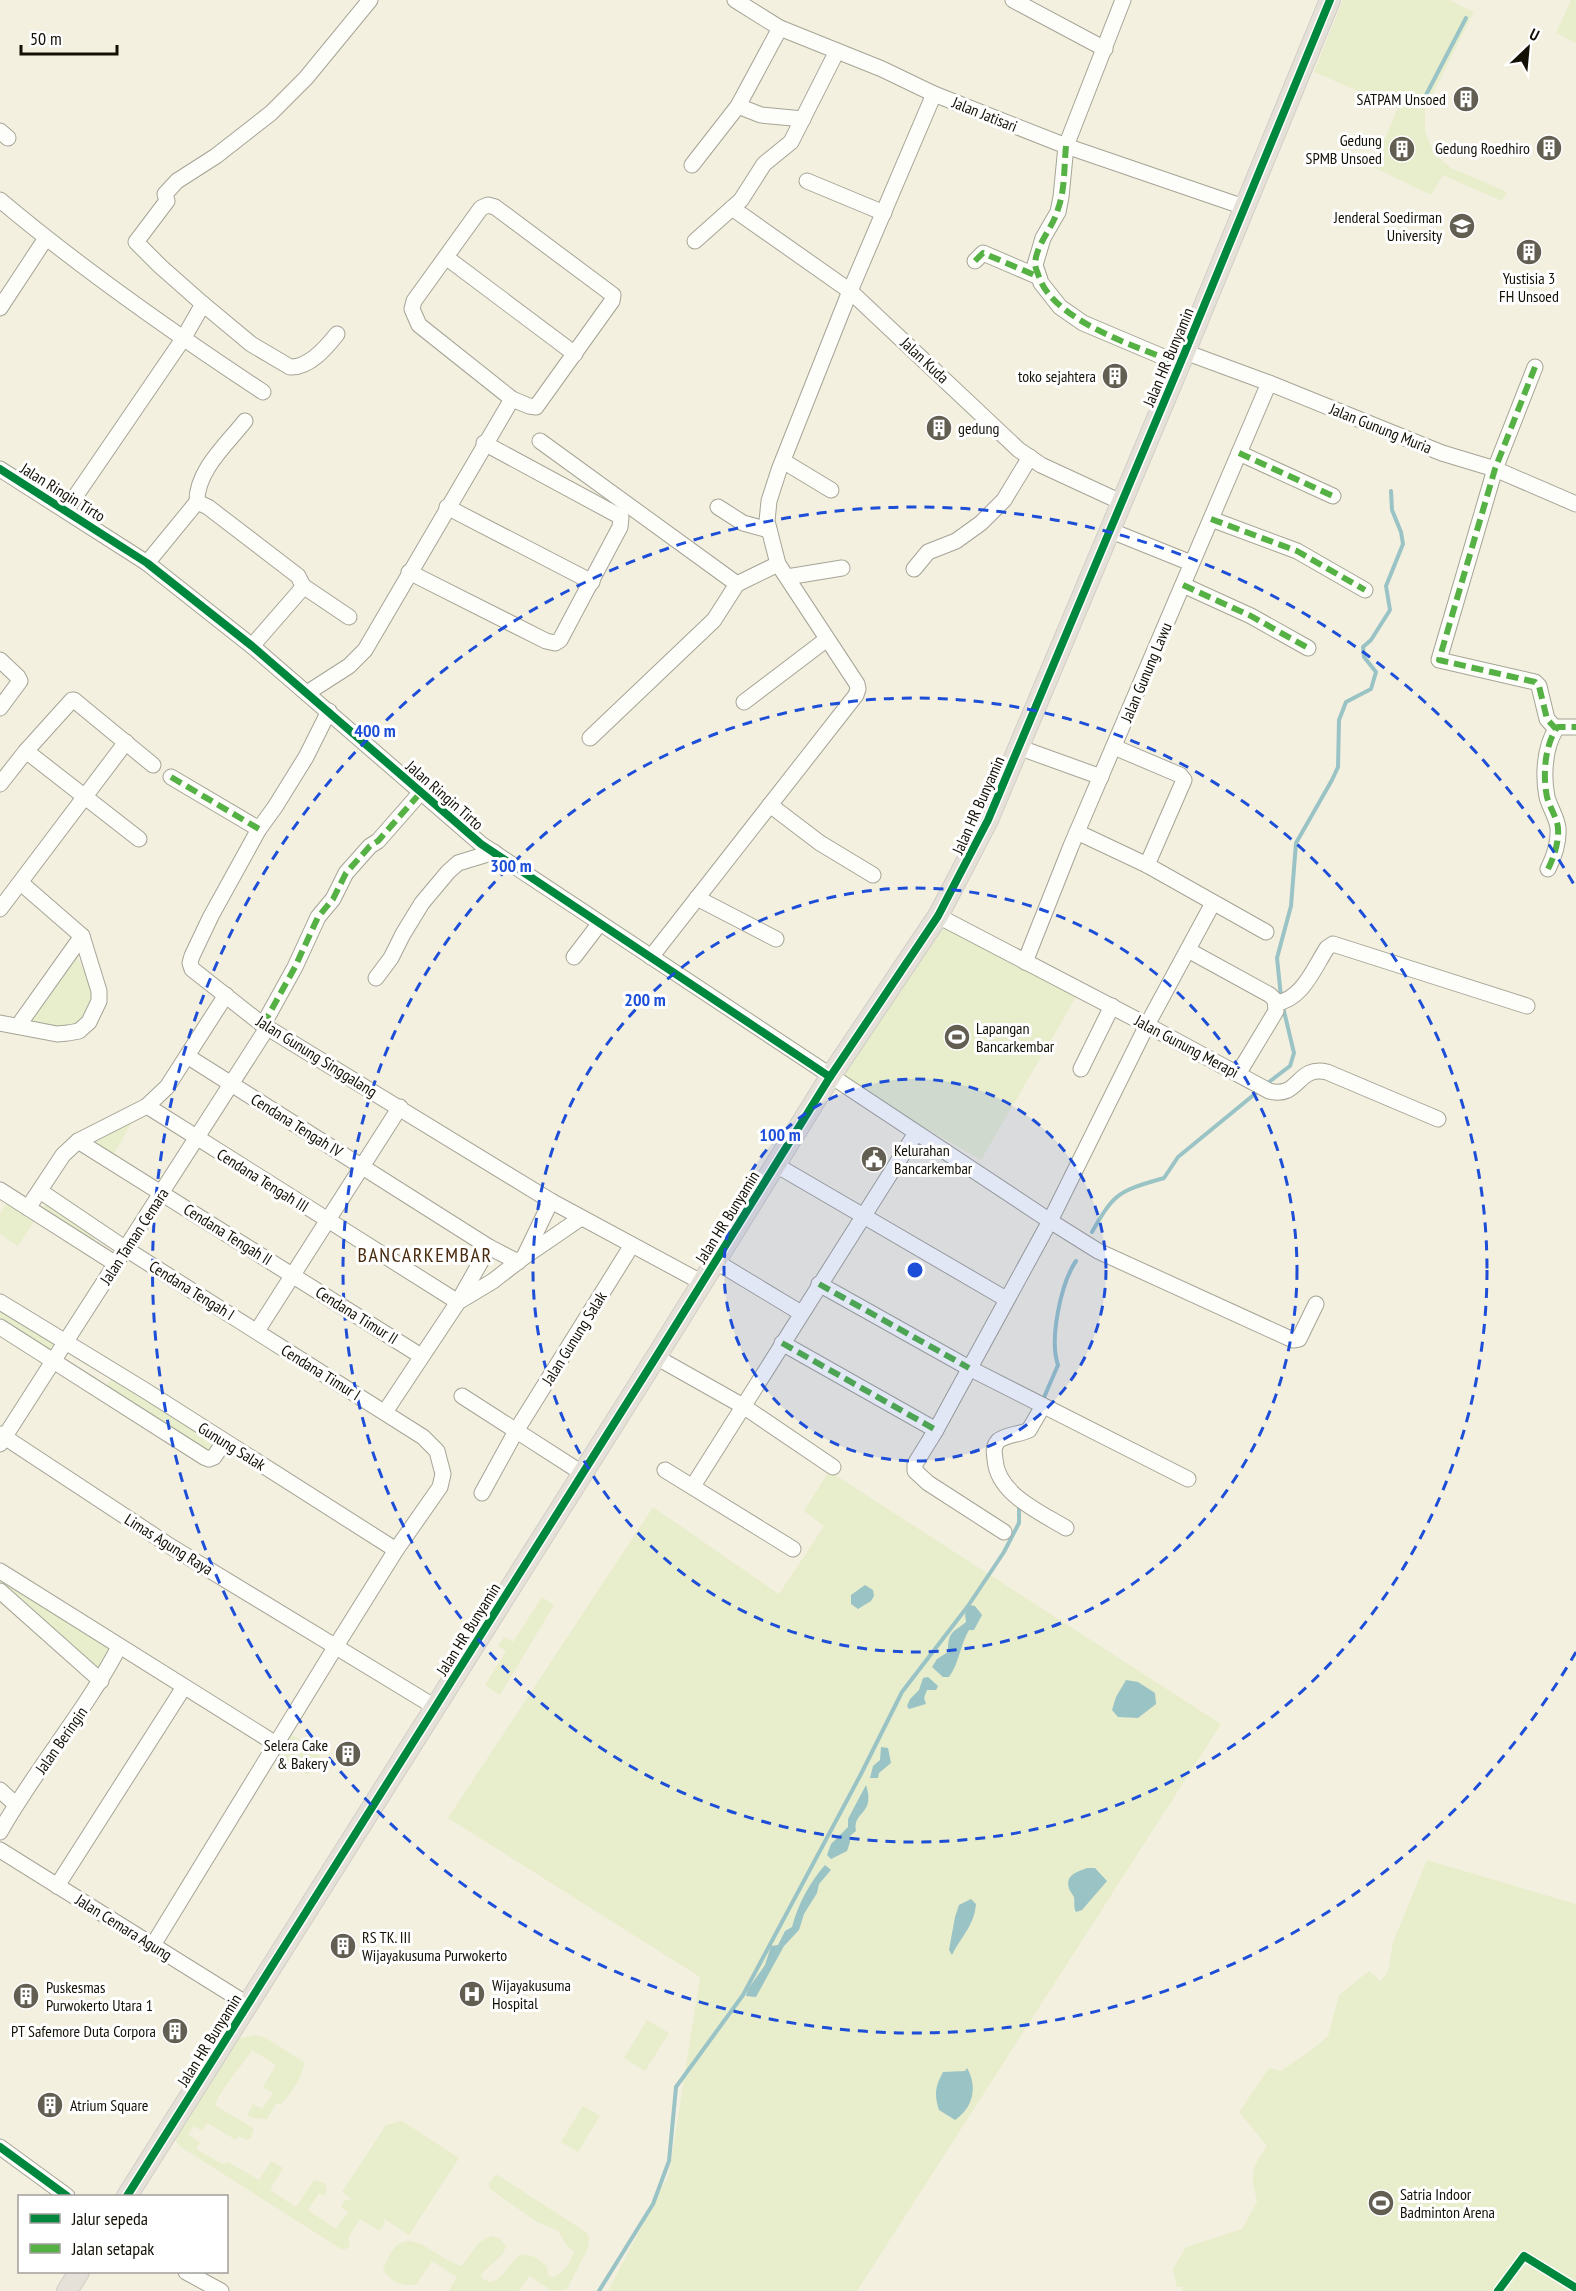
<svg xmlns="http://www.w3.org/2000/svg" width="1576" height="2291" font-family="'PT Sans Narrow',sans-serif">
  <style>
    .green { fill: #e8edcc }
    .water { fill: #9ac3c6 }
    .lines { fill: none; stroke-linecap: round; stroke-linejoin: round }
    .stream { stroke: #9ac3c6; stroke-width: 4 }
    .minor-casing { stroke: #a6a496; stroke-width: 17 }
    .major-casing { stroke: #d0cec7; stroke-width: 22 }
    .minor { stroke: #fdfdfa; stroke-width: 15 }
    .major { stroke: #e5e1d9; stroke-width: 20 }
    .quiet { stroke: #55b144; stroke-width: 6; stroke-dasharray: 12 6; stroke-linecap: butt }
    .cycleway-casing { stroke: #fff; stroke-width: 11 }
    .cycleway { stroke: #00873e; stroke-width: 8 }
    .ring { fill: none; stroke: #1d4ed8; stroke-width: 3; stroke-dasharray: 10 8 }
    .labels { text-anchor: middle; stroke-width: 6; stroke-linejoin: round; paint-order: stroke }
    .poi-label { font-size: 16px; fill: #131006; stroke: #fff; text-anchor: start }
    .street-label { font-size: 16px; fill: #131006; stroke: #fff }
    .quarter-label { font-size: 20px; letter-spacing: 1.5px; fill: #482a0e; stroke: #fff }
    .centre { fill: #1d4ed8; stroke: #fff; stroke-width: 3 }
    .ring-label { font-size: 18px; text-anchor: middle; font-weight: bold; fill: #1d4ed8; stroke: #fff; stroke-width: 6; stroke-linejoin: round; paint-order: stroke }
  </style>
  <rect width="100%" height="100%" fill="#f4f0df"/>
  <!-- green -->
  <g class="green">
    <polygon points="1343,0 1449,0 1474,12 1425,109 1425,131 1434,154 1451,168 1507,192 1502,201 1443,175 1431,195 1373,167 1398,108 1314,72"/>
    <polygon points="1571,0 1576,0 1576,43 1556,33"/>
    <polygon points="934,914 1076,997 981,1160 839,1078"/>
    <polygon points="75,953 94,990 91,1014 71,1028 26,1023"/>
    <polygon points="133,1120 112,1157 85,1140"/>
    <polygon points="9,1200 36,1218 18,1246 0,1234 0,1214"/>
    <polygon points="46,1203 97,1235 91,1244 41,1211"/>
    <polygon points="0,1306 60,1343 52,1356 0,1323"/>
    <polygon points="113,1376 218,1442 207,1457 104,1390"/>
    <polygon points="829,1471 1221,1724 857,2291 608,2291 669,2174 700,1977 448,1818 653,1507 779,1594 824,1526 804,1511"/>
    <polygon points="0,1576 114,1649 100,1676 0,1586"/>
    <polygon points="542,1597 554,1605 500,1695 485,1685 506,1651 498,1646 504,1637 513,1642"/>
    <polygon points="291,1734 321,1753 308,1775 278,1756"/>
    <path d="M1427 1860 1576 1904V2291H1181L1184 2287H1177L1173 2269 1186 2247 1242 2229 1257 2202C1251 2172 1249 2172 1267 2146L1239 2112 1269 2068 1281 2071 1314 2048 1328 2036 1339 1995 1369 1971 1381 1981 1388 1971 1393 1942Z"/>
    <polygon points="647,2020 669,2033 645,2071 624,2058"/>
    <path d="M256 2035 264 2037 304 2062C305 2073 289 2097 281 2104H276L267 2119 253 2118 247 2115 253 2104 262 2109 273 2093 263 2087 276 2065 252 2050C240 2069 223 2085 215 2105L254 2129 251 2138 247 2140 238 2136 236 2140 207 2123 202 2131 194 2126 188 2135 200 2142 196 2149 222 2164 228 2162 259 2180 271 2161 283 2168 270 2190 296 2207 314 2180 324 2183 327 2189 324 2196 319 2193 308 2210 336 2229 348 2212 341 2207 344 2201 352 2199 342 2192 386 2125 402 2121 459 2158 409 2235 383 2218 385 2222 381 2229 378 2230 360 2219 348 2238 350 2246 346 2249H341L181 2147 173 2138 236 2039Z"/>
    <polygon points="583,2106 600,2116 578,2152 561,2142"/>
    <path d="M496 2174 586 2232 589 2237 588 2248 567 2289 552 2291 529 2276 519 2291H449L457 2277 432 2261 417 2284C404 2288 390 2281 383 2270 403 2214 427 2254 461 2266L480 2242 491 2236 499 2238 506 2246 503 2254 481 2274 482 2278 489 2282C506 2280 506 2263 522 2254L535 2257 547 2266 548 2275 553 2277C563 2274 572 2261 574 2251L568 2247 558 2231 537 2222 490 2189 489 2183Z"/>
  </g>
  <!-- water -->
  <g class="water">
    <polygon points="865,1585 873,1590 874,1596 871,1601 858,1609 851,1604 851,1595"/>
    <path d="M969 1605 975 1606 982 1615 974 1630H969C960 1645 959 1664 949 1677H943L932 1667 937 1659 948 1652C948 1632 952 1633 966 1622L965 1614Z"/>
    <polygon points="928,1677 938,1686 936,1690 927,1690 924,1698 926,1704 909,1709 907,1706 910,1699 919,1690 923,1678"/>
    <polygon points="1126,1680 1138,1682 1155,1693 1156,1704 1138,1718 1118,1717 1112,1710 1116,1697"/>
    <polygon points="881,1747 888,1748 891,1763 879,1773 878,1778 870,1778 873,1766 880,1760"/>
    <path d="M866 1785C876 1815 852 1811 856 1831L850 1836V1842L847 1851 831 1859 827 1855 831 1844 848 1827V1819Z"/>
    <path d="M825 1865 831 1870 819 1884 817 1893 804 1914 799 1930 784 1946 756 1997 746 1996 748 1989 765 1965 771 1946 778 1945 785 1931 792 1927C798 1904 810 1882 825 1865Z"/>
    <path d="M1087 1868H1095L1107 1881 1082 1910 1076 1912C1073 1906 1075 1903 1074 1897 1073 1895 1069 1890 1069 1888 1065 1875 1077 1872 1087 1868Z"/>
    <path d="M971 1899 976 1904C974 1926 962 1935 952 1955L949 1950 955 1917 959 1905Z"/>
    <path d="M967 2068C978 2087 973 2108 955 2120L939 2110C934 2094 935 2087 943 2072L965 2071Z"/>
  </g>
  <g class="lines">
    <!-- stream -->
    <g class="stream">
      <polyline points="1426,95 1466,18"/>
      <polyline points="1281,997 1277,958 1291,906 1296,843 1332,780 1338,767 1339,720 1346,702 1371,689 1376,672 1364,657 1363,647 1371,640 1390,610 1386,586 1403,544 1401,532 1392,510 1391,491"/>
      <polyline points="1269,1082 1290,1066 1294,1053 1283,1007"/>
      <path d="M1092 1232C1115 1191 1120 1191 1164 1178L1178 1157 1256 1093"/>
      <path d="M1042 1402 1058 1365C1049 1339 1061 1283 1076 1261"/>
      <polyline points="599,2291 653,2204 669,2161 676,2087 743,1995 861,1774 902,1692 968,1606 1004,1552 1019,1523 1019,1506"/>
    </g>
    <defs>
      <g id="minor">
        <polyline points="735,0 780,28 882,69 934,94 1066,146 1244,207"/>
        <polyline points="1013,0 1105,49"/>
        <polyline points="1123,0 1066,146 1061,197 1058,212 1043,238 1035,265 1041,283 1060,307 1083,323 1180,364"/>
        <polyline points="738,106 761,115 803,119"/>
        <polyline points="0,131 8,138"/>
        <polyline points="692,165 738,106 780,28"/>
        <polyline points="807,181 884,213"/>
        <path d="M0 200C83 270 172 332 263 392"/>
        <polygon points="488,205 495,207 613,295 612,301 536,407 529,406 512,399 419,325 412,309 414,301 481,208"/>
        <polyline points="732,208 850,291 1019,450 1041,465 1121,502"/>
        <polyline points="695,241 741,200 764,164 791,142 837,51"/>
        <polyline points="447,258 575,354"/>
        <polyline points="975,261 983,253 1039,277"/>
        <path d="M203 304 251 344 290 367C309 368 326 348 337 334"/>
        <polyline points="0,308 46,238"/>
        <polyline points="1185,352 1269,383 1442,453 1495,469 1576,504"/>
        <polyline points="1535,367 1495,469 1439,660 1535,682 1539,686 1547,719 1556,729"/>
        <polyline points="540,441 737,584"/>
        <polyline points="1239,453 1333,496"/>
        <polyline points="783,461 831,490"/>
        <polyline points="0,469 147,563 252,646 481,844 1050,1221 1098,1251 1293,1340 1299,1339 1316,1304"/>
        <path d="M197 502C196 471 227 444 245 421"/>
        <polyline points="447,507 592,582"/>
        <polyline points="718,507 743,523 769,530"/>
        <polyline points="66,510 183,339 203,304 160,266 136,242 167,201 165,194 177,181 216,156 271,113 306,78 370,0"/>
        <polyline points="1211,519 1297,551 1365,590"/>
        <polyline points="1109,530 1191,563"/>
        <polyline points="147,563 197,502 208,507 298,576 303,586 299,592 252,646"/>
        <polyline points="914,569 928,552 956,541 981,523 1004,500 1030,457"/>
        <polyline points="409,572 546,641 555,643 560,640 620,527 621,517 484,443"/>
        <polyline points="787,577 842,568"/>
        <polyline points="1183,585 1251,616 1308,648"/>
        <polyline points="303,586 349,617"/>
        <polyline points="0,660 18,677 20,681 0,708"/>
        <polyline points="307,693 349,666 365,650 512,399"/>
        <polyline points="744,702 827,639"/>
        <polyline points="329,711 306,757 275,807 259,829 211,916 192,956 190,963 192,969 263,1025 551,1201 701,1282"/>
        <polyline points="590,738 714,620 737,584 778,564"/>
        <polyline points="1018,747 1101,777"/>
        <polyline points="1114,747 1180,775 1184,780 1147,865"/>
        <polyline points="26,751 139,839"/>
        <polyline points="171,777 259,829"/>
        <polyline points="0,784 26,751 72,700 74,700 153,765"/>
        <polyline points="770,805 820,843 873,875"/>
        <polyline points="1077,832 1147,865 1266,932"/>
        <path d="M1548 869C1554 857 1559 842 1558 828 1557 818 1550 808 1547 797 1543 777 1544 748 1556 729L1558 727H1576"/>
        <polyline points="697,898 776,939"/>
        <polyline points="0,909 126,742"/>
        <path d="M938 916 1147 1025 1269 1091C1300 1099 1296 1065 1327 1072L1438 1119"/>
        <polyline points="1188,950 1270,995 1275,1000 1276,1011 1238,1074"/>
        <polyline points="574,957 600,923"/>
        <polyline points="651,957 856,695 858,689 857,684 778,564 767,521 769,501 779,470 850,291 934,94"/>
        <polyline points="1025,962 1071,846 1269,383"/>
        <polyline points="376,978 391,958 403,934 422,903 448,872 458,863 494,852"/>
        <path d="M1276 1003C1302 1000 1314 968 1327 948L1333 944 1527 1006"/>
        <polyline points="0,1023 57,1034 68,1033 79,1031 89,1022 99,1001 99,991 82,936 21,883"/>
        <polyline points="263,1025 295,967 318,917 333,899 346,873 370,846 378,841 421,792"/>
        <polyline points="18,1026 82,936"/>
        <polyline points="187,1056 489,1247 518,1262"/>
        <polyline points="1081,1069 1112,1006"/>
        <polyline points="147,1106 458,1302 489,1247"/>
        <polyline points="78,1141 421,1356"/>
        <polyline points="776,1165 1006,1299"/>
        <polyline points="0,1190 116,1264"/>
        <polyline points="40,1191 126,1249 423,1437 437,1451 443,1474 440,1487 396,1550 336,1646 153,1945"/>
        <polyline points="28,1208 63,1155 78,1141 147,1106 167,1087 226,995"/>
        <polyline points="525,1255 551,1201"/>
        <polyline points="715,1261 801,1313"/>
        <polyline points="819,1284 969,1368 1188,1479"/>
        <polyline points="0,1302 146,1391 396,1550"/>
        <polyline points="0,1327 204,1457 209,1459 214,1457 224,1442"/>
        <polyline points="257,1331 400,1107"/>
        <polyline points="782,1343 936,1430"/>
        <polyline points="656,1357 743,1406 833,1467"/>
        <polyline points="462,1396 582,1473"/>
        <path d="M1043 1406 1029 1430C1019 1435 1006 1434 998 1441 993 1447 994 1452 995 1459 997 1494 1040 1512 1066 1528"/>
        <polyline points="385,1412 458,1302 493,1281 524,1257 581,1218"/>
        <polyline points="0,1434 170,1546 435,1707"/>
        <polyline points="0,1444 267,1028"/>
        <polyline points="665,1470 793,1549"/>
        <polyline points="693,1486 916,1133"/>
        <polyline points="482,1493 516,1431 632,1245"/>
        <polyline points="1004,1532 928,1483 915,1471 915,1464 936,1430 1050,1221 1147,1025 1213,903"/>
        <polyline points="0,1571 276,1744"/>
        <polyline points="0,1591 101,1681"/>
        <polyline points="0,1790 15,1804"/>
        <path d="M0 1832C36 1768 85 1712 119 1647"/>
        <polyline points="0,1850 247,2004"/>
        <polyline points="57,1886 184,1687"/>
        <polyline points="0,2147 67,2196"/>
        <polyline points="186,2272 221,2291"/>
      </g>
      <g id="major">
        <polyline points="127,2196 656,1357 830,1077 938,916 988,820 1185,352 1330,0"/>
        <polyline points="67,2291 79,2272"/>
      </g>
    </defs>
    <!-- minor casing -->
    <use href="#minor" class="minor-casing"/>
    <!-- major casing -->
    <use href="#major" class="major-casing"/>
    <!-- minor -->
    <use href="#minor" class="minor"/>
    <!-- major -->
    <use href="#major" class="major"/>
    <!-- quiet -->
    <g class="quiet">
      <path d="M1066 146C1064 167 1065 190 1058 209 1053 228 1036 244 1035 264 1035 268 1038 273 1039 277 1055 322 1138 347 1180 364"/>
      <polyline points="975,261 983,253 1039,277"/>
      <polyline points="1535,367 1495,469 1439,660 1535,682 1539,686 1547,719 1556,729"/>
      <polyline points="1239,453 1333,496"/>
      <polyline points="1211,519 1297,551 1365,590"/>
      <polyline points="1183,585 1251,616 1308,648"/>
      <polyline points="171,777 259,829"/>
      <path d="M1548 869C1554 857 1559 842 1558 828 1557 818 1550 808 1547 797 1543 777 1544 748 1556 729L1558 727H1576"/>
      <polyline points="263,1025 295,967 318,917 333,899 346,873 370,846 378,841 421,792"/>
      <polyline points="819,1284 969,1368"/>
      <polyline points="782,1343 936,1430"/>
    </g>
    <defs>
      <g id="cycleway">
        <polyline points="0,469 147,563 252,646 481,844 830,1077"/>
        <polyline points="0,2147 67,2196"/>
        <polyline points="127,2196 656,1357 830,1077 938,916 988,820 1185,352 1330,0"/>
        <polyline points="1498,2291 1524,2256 1576,2288"/>
      </g>
    </defs>
    <!-- cycleway casing -->
    <use href="#cycleway" class="cycleway-casing"/>
    <!-- cycleway -->
    <use href="#cycleway" class="cycleway"/>
  </g>
  <!-- distance rings -->
  <circle cx="915" cy="1270" r="191" fill="#1d4ed8" fill-opacity=".12"/>
  <g class="ring">
    <circle cx="915" cy="1270" r="191"/>
    <circle cx="915" cy="1270" r="382"/>
    <circle cx="915" cy="1270" r="572"/>
    <path d="M1576 1652A763 763 0 1 1 1576 888"/>
  </g>
  <!-- icons -->
  <defs>
    <symbol id="building-disc" viewBox="-11 -11 22 22"><circle r="9.5" fill="#625e52" stroke="#fff"/><path d="M-4-6H4V6H1V3H-1V6H-4ZM-2.5-4.3h1.7v1.8h-1.7ZM.8-4.3h1.7v1.8H.8ZM-2.5-1h1.7V.8h-1.7ZM.8-1h1.7V.8H.8Z" fill="#fff"/></symbol>
    <symbol id="university-disc" viewBox="-11 -11 22 22"><circle r="9.5" fill="#625e52" stroke="#fff"/><path d="M0-5L7-2L0 1L-7-2ZM-4 1L0 2.5L4 1V4Q0 6-4 4Z" fill="#fff"/></symbol>
    <symbol id="stadium-disc" viewBox="-11 -11 22 22"><circle r="9.5" fill="#625e52" stroke="#fff"/><path d="M0-5a6.5 5 0 1 0 0 10a6.5 5 0 1 0 0-10ZM-3.5-1.8h7v3.6h-7Z" fill="#fff"/></symbol>
    <symbol id="civic-disc" viewBox="-11 -11 22 22"><circle r="9.5" fill="#625e52" stroke="#fff"/><path d="M-.6-6.5H3V-4.5H.6V-3L4-1V1h2V6H-6V1h2V-1L-.6-3ZM-1.2 2.5V6h2.4V2.5Z" fill="#fff"/></symbol>
    <symbol id="hospital-disc" viewBox="-11 -11 22 22"><circle r="9.5" fill="#625e52" stroke="#fff"/><path d="M-5-5h3v3.5h4V-5h3V5h-3V1.5h-4V5h-3Z" fill="#fff"/></symbol>
  </defs>
  <g fill-rule="evenodd">
    <use href="#building-disc" x="1451" y="84" width="30" height="30"/>
    <use href="#building-disc" x="1534" y="133" width="30" height="30"/>
    <use href="#building-disc" x="1387" y="134" width="30" height="30"/>
    <use href="#university-disc" x="1447" y="211" width="30" height="30"/>
    <use href="#building-disc" x="1514" y="237" width="30" height="30"/>
    <use href="#building-disc" x="1100" y="361" width="30" height="30"/>
    <use href="#building-disc" x="924" y="413" width="30" height="30"/>
    <use href="#stadium-disc" x="942" y="1022" width="30" height="30"/>
    <use href="#civic-disc" x="859" y="1144" width="30" height="30"/>
    <use href="#building-disc" x="333" y="1739" width="30" height="30"/>
    <use href="#building-disc" x="328" y="1931" width="30" height="30"/>
    <use href="#hospital-disc" x="457" y="1979" width="30" height="30"/>
    <use href="#building-disc" x="11" y="1981" width="30" height="30"/>
    <use href="#building-disc" x="160" y="2016" width="30" height="30"/>
    <use href="#building-disc" x="35" y="2090" width="30" height="30"/>
    <use href="#stadium-disc" x="1366" y="2188" width="30" height="30"/>
  </g>
  <g class="labels">
    <!-- poi labels -->
    <g class="poi-label">
      <text x="1446" y="105" text-anchor="end">SATPAM Unsoed</text>
      <text x="1382" y="146" text-anchor="end">Gedung<tspan x="1382" dy="18">SPMB Unsoed</tspan></text>
      <text x="1530" y="154" text-anchor="end">Gedung Roedhiro</text>
      <text x="1442" y="223" text-anchor="end">Jenderal Soedirman<tspan x="1442" dy="18">University</tspan></text>
      <text x="1529" y="284" text-anchor="middle">Yustisia 3<tspan x="1529" dy="18">FH Unsoed</tspan></text>
      <text x="1096" y="382" text-anchor="end">toko sejahtera</text>
      <text x="958" y="434">gedung</text>
      <text x="976" y="1034">Lapangan<tspan x="976" dy="18">Bancarkembar</tspan></text>
      <text x="894" y="1156">Kelurahan<tspan x="894" dy="18">Bancarkembar</tspan></text>
      <text x="328" y="1751" text-anchor="end">Selera Cake<tspan x="328" dy="18">&amp; Bakery</tspan></text>
      <text x="362" y="1943">RS TK. III<tspan x="362" dy="18">Wijayakusuma Purwokerto</tspan></text>
      <text x="492" y="1991">Wijayakusuma<tspan x="492" dy="18">Hospital</tspan></text>
      <text x="46" y="1993">Puskesmas<tspan x="46" dy="18">Purwokerto Utara 1</tspan></text>
      <text x="156" y="2037" text-anchor="end">PT Safemore Duta Corpora</text>
      <text x="70" y="2111">Atrium Square</text>
      <text x="1400" y="2200">Satria Indoor<tspan x="1400" dy="18">Badminton Arena</tspan></text>
    </g>
    <!-- street labels -->
    <g class="street-label">
      <text transform="translate(985 114) rotate(22)" y="6">Jalan Jatisari</text>
      <text transform="translate(1168 357) rotate(-67)" y="6">Jalan HR Bunyamin</text>
      <text transform="translate(925 360) rotate(43)" y="6">Jalan Kuda</text>
      <text transform="translate(1381 428) rotate(22)" y="6">Jalan Gunung Muria</text>
      <text transform="translate(63 492) rotate(32)" y="6">Jalan Ringin Tirto</text>
      <text transform="translate(1146 672) rotate(-67)" y="6">Jalan Gunung Lawu</text>
      <text transform="translate(445 795) rotate(41)" y="6">Jalan Ringin Tirto</text>
      <text transform="translate(978 805) rotate(-66)" y="6">Jalan HR Bunyamin</text>
      <text transform="translate(1187 1046) rotate(28)" y="6">Jalan Gunung Merapi</text>
      <text transform="translate(317 1056) rotate(32)" y="6">Jalan Gunung Singgalang</text>
      <text transform="translate(297 1125) rotate(32)" y="6">Cendana Tengah IV</text>
      <text transform="translate(263 1180) rotate(32)" y="6">Cendana Tengah III</text>
      <text transform="translate(727 1217) rotate(-58)" y="6">Jalan HR Bunyamin</text>
      <text transform="translate(228 1234) rotate(32)" y="6">Cendana Tengah II</text>
      <text transform="translate(134 1236) rotate(-57)" y="6">Jalan Taman Cemara</text>
      <text transform="translate(192 1290) rotate(32)" y="6">Cendana Tengah I</text>
      <text transform="translate(357 1315) rotate(32)" y="6">Cendana Timur II</text>
      <text transform="translate(574 1338) rotate(-58)" y="6">Jalan Gunung Salak</text>
      <text transform="translate(321 1372) rotate(32)" y="6">Cendana Timur I</text>
      <text transform="translate(232 1446) rotate(32)" y="6">Gunung Salak</text>
      <text transform="translate(169 1544) rotate(32)" y="6">Limas Agung Raya</text>
      <text transform="translate(468 1629) rotate(-58)" y="6">Jalan HR Bunyamin</text>
      <text transform="translate(61 1740) rotate(-55)" y="6">Jalan Beringin</text>
      <text transform="translate(124 1927) rotate(32)" y="6">Jalan Cemara Agung</text>
      <text transform="translate(209 2040) rotate(-58)" y="6">Jalan HR Bunyamin</text>
    </g>
    <!-- quarter labels -->
    <g class="quarter-label">
      <text x="425" y="1262">BANCARKEMBAR</text>
    </g>
  </g>
  <circle cx="915" cy="1270" r="9" class="centre"/>
  <g class="ring-label">
    <text x="375" y="737">400 m</text>
    <text x="511" y="872">300 m</text>
    <text x="645" y="1006">200 m</text>
    <text x="780" y="1141">100 m</text>
  </g>
  <!-- legend -->
  <rect x="18" y="2195" width="210" height="78" fill="#ffffff" stroke="#a19f9b" stroke-width="1.5"/>
  <rect x="30" y="2214" width="30" height="9" fill="#00873e" stroke="#a19f9b" stroke-width="1.5"/>
  <text x="72" y="2225" font-size="18" fill="#131006">Jalur sepeda</text>
  <rect x="30" y="2244" width="30" height="9" fill="#55b144" stroke="#a19f9b" stroke-width="1.5"/>
  <text x="72" y="2255" font-size="18" fill="#131006">Jalan setapak</text>
  <!-- north arrow -->
  <g transform="translate(1528 48) rotate(26)" stroke="#ffffff" stroke-width="4.5" paint-order="stroke">
  <path d="M0-4.5L10 22L0 15L-10 22Z" fill="#131006"/>
  <text y="-9" font-size="16" font-weight="bold" text-anchor="middle" fill="#131006">U</text>
  </g>
  <!-- scale -->
  <path d="M21 45v9h96v-9" fill="none" stroke="#131006" stroke-width="3"/>
  <text x="30" y="45" font-size="18" fill="#131006" stroke="#ffffff" stroke-width="4.5" paint-order="stroke">50 m</text>
</svg>
